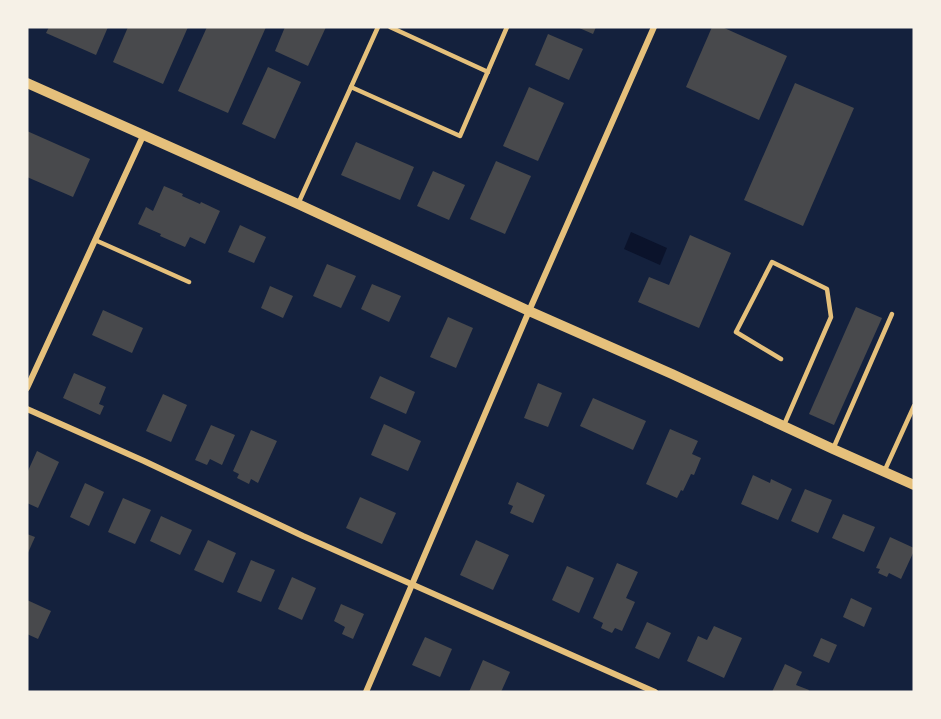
<svg xmlns="http://www.w3.org/2000/svg" width="941" height="719" font-family="Signika,sans-serif">
  <style>
    .water { fill: #0b132b }
    .building { fill: #48494c }
    .lines { fill: none; stroke-linecap: round; stroke-linejoin: round }
    .service { stroke: #e5c07b; stroke-width: 4.5 }
    .minor { stroke: #e5c07b; stroke-width: 6 }
    .tertiary { stroke: #e5c07b; stroke-width: 10 }
  </style>
  <rect width="100%" height="100%" fill="#14213d"/>
  <!-- water -->
  <polygon class="water" points="631,232 667,248 660,265 624,249"/>
  <!-- building -->
  <g class="building">
    <polygon points="49,27 108,27 96,55 46,33"/>
    <polygon points="128,27 188,27 163,84 113,62"/>
    <polygon points="207,27 266,27 228,113 178,91"/>
    <polygon points="285,27 326,27 308,66 275,51"/>
    <polygon points="577,27 596,27 593,34"/>
    <polygon points="712,27 722,27 787,56 759,120 686,87"/>
    <polygon points="548,34 583,49 569,80 535,65"/>
    <polygon points="268,67 301,82 275,139 242,124"/>
    <polygon points="795,83 854,108 803,226 744,200"/>
    <polygon points="529,87 564,103 538,161 503,146"/>
    <polygon points="27,131 90,159 73,197 27,177"/>
    <polygon points="356,142 414,167 400,200 341,175"/>
    <polygon points="496,161 531,176 505,234 470,219"/>
    <polygon points="433,171 465,185 449,220 417,206"/>
    <polygon points="164,186 183,194 182,196 200,204 201,202 220,211 205,244 190,237 185,247 160,236 161,234 138,224 146,207 153,211"/>
    <polygon points="240,225 266,237 254,263 228,252"/>
    <polygon points="690,235 731,253 699,328 638,302 649,277 669,285"/>
    <polygon points="327,264 356,276 341,308 313,296"/>
    <polygon points="372,284 401,296 389,322 361,309"/>
    <polygon points="270,286 293,296 283,318 261,308"/>
    <polygon points="856,307 882,318 834,425 809,414"/>
    <polygon points="103,310 143,328 132,353 92,335"/>
    <polygon points="448,317 473,328 456,368 430,357"/>
    <polygon points="74,373 106,387 99,404 104,406 100,415 63,398"/>
    <polygon points="380,376 415,392 406,414 370,398"/>
    <polygon points="538,383 562,393 548,427 524,418"/>
    <polygon points="163,394 187,405 171,442 146,431"/>
    <polygon points="593,398 646,421 633,450 580,426"/>
    <polygon points="384,424 421,441 408,471 371,455"/>
    <polygon points="211,425 235,435 222,465 210,459 207,465 195,460"/>
    <polygon points="670,429 698,441 692,454 701,458 694,475 691,474 683,491 681,490 677,498 646,484"/>
    <polygon points="251,430 277,441 258,483 251,479 249,484 237,478 239,474 233,471"/>
    <polygon points="37,451 59,462 38,508 27,503 27,473"/>
    <polygon points="753,475 770,483 771,479 792,489 778,520 741,504"/>
    <polygon points="517,482 545,495 533,523 510,513 513,506 508,504"/>
    <polygon points="85,483 104,492 89,526 70,517"/>
    <polygon points="805,489 832,500 818,533 791,521"/>
    <polygon points="360,497 396,513 382,544 346,528"/>
    <polygon points="123,498 151,510 135,544 108,532"/>
    <polygon points="843,514 875,527 864,552 832,538"/>
    <polygon points="161,516 192,530 180,555 150,541"/>
    <polygon points="27,534 35,537 27,555"/>
    <polygon points="890,537 914,548 914,551 901,579 889,573 887,577 878,573 880,569 876,568"/>
    <polygon points="208,540 236,553 223,583 194,570"/>
    <polygon points="476,540 509,555 493,590 460,575"/>
    <polygon points="251,560 275,570 261,602 237,592"/>
    <polygon points="617,563 638,572 626,598 635,602 622,631 615,628 612,633 601,628 603,623 593,618"/>
    <polygon points="567,566 594,578 579,613 552,600"/>
    <polygon points="292,577 316,588 302,620 278,609"/>
    <polygon points="851,598 872,608 864,627 843,617"/>
    <polygon points="27,600 51,611 38,639 27,634"/>
    <polygon points="341,604 364,614 353,639 342,634 345,627 334,621"/>
    <polygon points="647,622 671,633 659,659 635,648"/>
    <polygon points="714,626 742,638 724,678 687,661 698,636 707,640"/>
    <polygon points="425,637 452,649 440,677 412,665"/>
    <polygon points="821,638 837,645 829,663 813,656"/>
    <polygon points="483,660 510,672 501,692 469,692"/>
    <polygon points="785,664 802,672 796,685 809,690 808,692 772,692"/>
  </g>
  <g class="lines">
    <!-- service -->
    <g class="service">
      <polyline points="390,27 488,72"/>
      <polyline points="351,87 378,27"/>
      <polyline points="298,204 351,87 460,136 507,27"/>
      <polyline points="95,240 189,282"/>
      <polyline points="781,359 736,332 772,262 827,289 831,317 784,425"/>
      <polyline points="833,449 892,314"/>
      <polyline points="884,472 914,406"/>
    </g>
    <!-- minor -->
    <g class="minor">
      <polyline points="27,388 143,136"/>
      <polyline points="27,409 144,461 303,536 655,692"/>
      <polyline points="366,692 529,311 654,27"/>
    </g>
    <!-- tertiary -->
    <polyline class="tertiary" points="27,83 298,204 529,311 672,374 833,449 914,485"/>
  </g>
  <!-- border -->
  <rect width="941" height="719" fill="none" stroke="#f6f1e7" stroke-width="57"/>
</svg>
